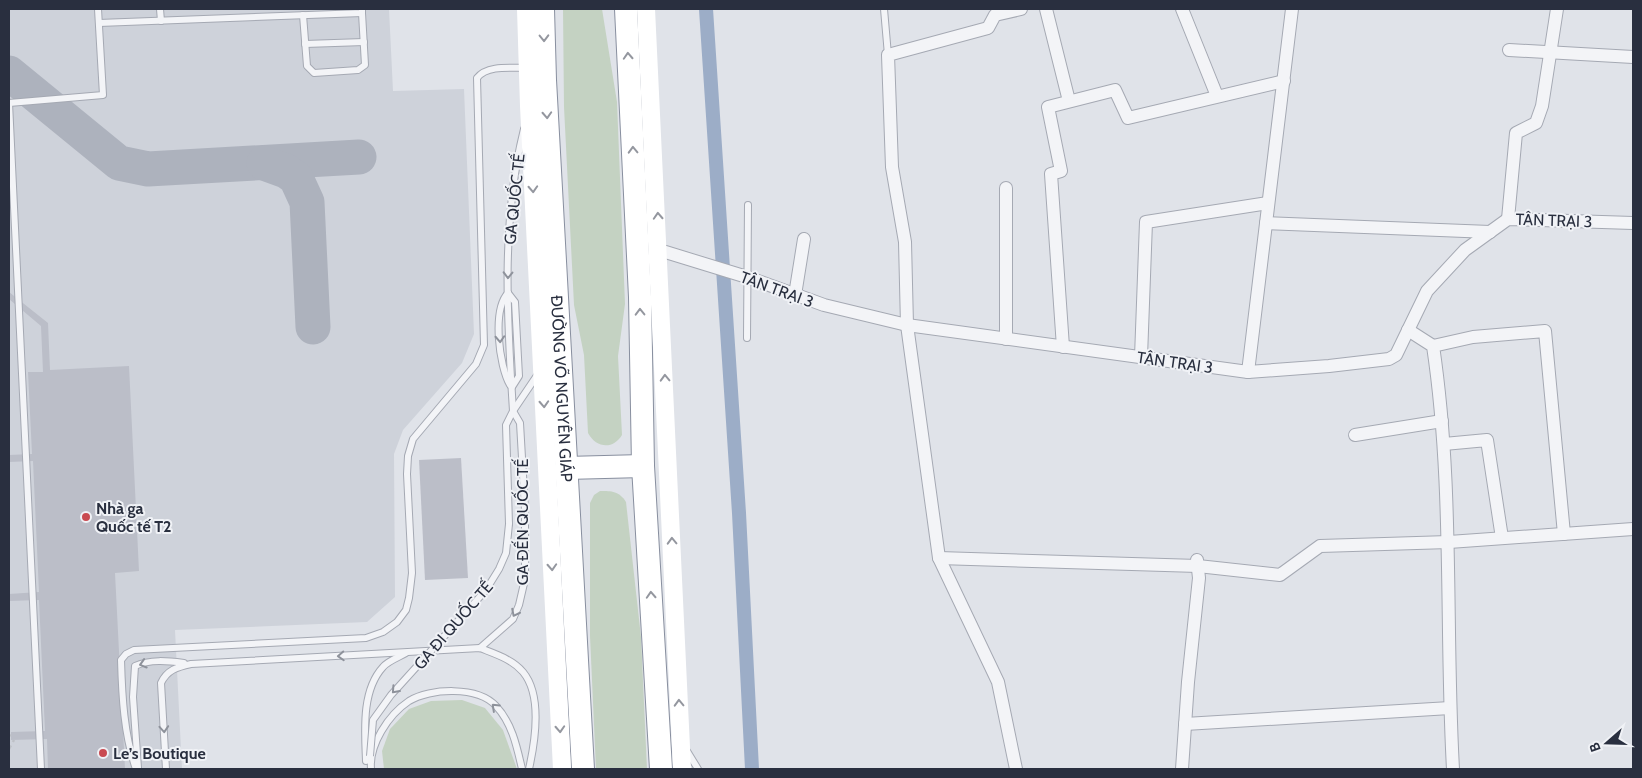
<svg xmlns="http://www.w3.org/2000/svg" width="1642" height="778" viewBox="0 0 1642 778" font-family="Cabin,sans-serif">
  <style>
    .built { fill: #ced2da }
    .green { fill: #c4d2c2 }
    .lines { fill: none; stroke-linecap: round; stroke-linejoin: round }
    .canal { stroke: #9cadc7; stroke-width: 14 }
    .taxiway { stroke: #adb2bd; stroke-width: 35 }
    .building { fill: #bbbec8 }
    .lane-casing { stroke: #a5a9b3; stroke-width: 8 }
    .street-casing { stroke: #a5a9b3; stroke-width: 14 }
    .highway-casing { stroke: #888f9f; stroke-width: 24 }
    .path { stroke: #bec1c7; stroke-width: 2.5; stroke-dasharray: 4 4; stroke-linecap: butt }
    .lane { stroke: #f3f4f7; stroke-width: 6 }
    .street { stroke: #f3f4f7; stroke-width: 12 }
    .secondary { stroke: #fff; stroke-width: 18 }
    .highway { stroke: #fff; stroke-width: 22 }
    .lane-bridge-casing { stroke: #a5a9b3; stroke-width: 8; stroke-linecap: butt }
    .lane-bridge { stroke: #f3f4f7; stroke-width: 6 }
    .oneway { stroke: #94979f }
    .oneway2 { stroke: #8e929b }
    .poi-dot { fill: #c94a51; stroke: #f0f2f6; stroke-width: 2 }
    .labels { text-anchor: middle; stroke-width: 4; stroke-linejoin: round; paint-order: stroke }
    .street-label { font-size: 16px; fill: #292f3f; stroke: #f0f2f6 }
    .poi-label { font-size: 16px; font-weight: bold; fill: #292f3f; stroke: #f0f2f6; text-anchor: start }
  </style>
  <rect width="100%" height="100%" fill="#e0e3e9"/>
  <polygon class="built" points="9,9 389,9 393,91 464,89 474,334 462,363 403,430 394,454 395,597 367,622 175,630 182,769 9,769"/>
  <g class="green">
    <path d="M563,9H602L617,102L625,304L618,356L622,435C613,450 596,448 588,433L584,355L574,305L564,107Z"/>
    <path d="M600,491C612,491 619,491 626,502L641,637L647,769H596L590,636V503L594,495Z"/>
    <polygon points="462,700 485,708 503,730 517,769 384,769 382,751 390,729 409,709 431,701"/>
  </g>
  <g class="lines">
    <polyline class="canal" points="706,9 739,513 752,769"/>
    <g class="taxiway">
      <polyline points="9,73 119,163 148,169 359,157"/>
      <polyline points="264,163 286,171 296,178 307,202 313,327"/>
    </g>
  </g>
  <g class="building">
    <polygon points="9,292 48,323 50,370 129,366 139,571 115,573 125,769 48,769 47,739 11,740 11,732 45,731 39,600 9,601 9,594 39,592 33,461 9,462 9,455 32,454 28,372 43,372 41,326 9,299"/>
    <polygon points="461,458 468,578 425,580 419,460"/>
  </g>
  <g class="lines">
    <g class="lane-casing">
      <g id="lane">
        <polyline points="160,9 161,21"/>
        <polyline points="884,9 888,55"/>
        <polyline points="303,15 307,66 314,73 358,70 365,65 362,13"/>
        <polyline points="99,23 362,13 362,9"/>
        <polyline points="305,44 364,42"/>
        <polyline points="9,103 41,769"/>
        <polyline points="9,103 103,95 98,9"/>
        <path d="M508,293C492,310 499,366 510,385"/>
        <polyline points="508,293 515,302 519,376 512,387"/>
        <polyline points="747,338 748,205"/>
        <polyline points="509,524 506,425 513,411 538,374"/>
        <path d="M480,648L513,619L519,605L525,579V510L520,423L513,411C507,317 501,221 524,129"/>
        <polyline points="687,751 698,769"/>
        <path d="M366,761C365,732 361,691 383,667C388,661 399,657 406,653"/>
        <path d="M138,768L133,697L135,666C150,659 168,661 184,663"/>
        <path d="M136,769C124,735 122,696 121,660L126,654L134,650L366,638L383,632L397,622L406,610L409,598L412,573L407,474L408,456L413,439L476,364L484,345L477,78C487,65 510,68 525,68"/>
        <path d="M166,769L161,683C167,670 177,667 191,664L480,648C495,654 512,659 523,672C543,696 535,742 529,769"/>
        <path d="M371,769C369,745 388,715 409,701C430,688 478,686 496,706C512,723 517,747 522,769"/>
      </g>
    </g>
    <g class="street-casing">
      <g id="street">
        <polyline points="1046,9 1069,101"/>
        <polyline points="1182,9 1217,96"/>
        <polyline points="1509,50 1633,57"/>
        <polyline points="1006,188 1006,339"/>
        <polyline points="1508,219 1516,133 1536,123 1542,106 1557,9"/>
        <polyline points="1266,223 1490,232"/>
        <polyline points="659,250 747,277 824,305 907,325 1248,372 1329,366 1389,359 1396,355 1427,291 1465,250 1508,219 1633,223"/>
        <polyline points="795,295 804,239"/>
        <path d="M1408,330L1433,346C1454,486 1445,628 1453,769"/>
        <polyline points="1433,346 1473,337 1545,331 1564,534"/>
        <polyline points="1063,347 1051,174 1061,171 1048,107 1115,90 1128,118 1284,81"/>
        <polyline points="1141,357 1146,222 1268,203"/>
        <polyline points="1248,372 1292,9"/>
        <polyline points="1355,435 1442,421"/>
        <polyline points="1444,444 1487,440 1502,538"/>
        <polyline points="939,558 1198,566 1280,575 1320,546 1449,542 1633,529"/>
        <polyline points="1185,724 1450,708"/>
        <polyline points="1016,769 998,682 939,558 907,325 905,242 892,167 888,55 988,28 995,15 1021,9"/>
        <polyline points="1182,769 1188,682 1199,578 1197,560"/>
      </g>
    </g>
    <g class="highway-casing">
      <g id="highway">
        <path id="s1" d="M543,9L545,80L583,769"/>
        <polyline points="626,9 640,297 643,466 661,769"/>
        <polyline points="566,468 643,466"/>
      </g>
    </g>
    <g class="path">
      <polyline points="9,736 11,735"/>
      <polyline points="9,749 14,740"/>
    </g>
    <use href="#lane" class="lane"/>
    <use href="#street" class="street"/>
    <g class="secondary">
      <polyline points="526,9 529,106 562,769"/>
      <polyline points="646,9 682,769"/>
    </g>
    <use href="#highway" class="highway"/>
    <g class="lane-bridge-casing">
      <polyline id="lane-bridge" points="370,756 373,720 391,695 486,590 499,569 506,553 509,524"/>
    </g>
    <use href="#lane-bridge" class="lane-bridge"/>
  </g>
  <defs><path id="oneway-chevron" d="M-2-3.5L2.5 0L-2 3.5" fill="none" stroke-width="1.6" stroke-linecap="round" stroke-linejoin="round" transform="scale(1.25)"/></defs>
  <g class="oneway">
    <use href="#oneway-chevron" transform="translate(544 38) rotate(89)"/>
    <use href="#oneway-chevron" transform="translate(628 56) rotate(-93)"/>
    <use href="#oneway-chevron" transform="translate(547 115) rotate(87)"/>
    <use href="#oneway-chevron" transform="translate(633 150) rotate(-92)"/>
    <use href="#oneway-chevron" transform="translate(533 189) rotate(87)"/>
    <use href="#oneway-chevron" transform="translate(658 216) rotate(-93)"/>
    <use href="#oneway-chevron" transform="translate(640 312) rotate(-91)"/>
    <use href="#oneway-chevron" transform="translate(665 378) rotate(-92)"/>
    <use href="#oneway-chevron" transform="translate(544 404) rotate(87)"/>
    <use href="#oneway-chevron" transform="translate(672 541) rotate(-92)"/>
    <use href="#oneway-chevron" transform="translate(552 567) rotate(87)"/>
    <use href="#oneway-chevron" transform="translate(651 595) rotate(-93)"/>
    <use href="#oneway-chevron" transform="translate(679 703) rotate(-92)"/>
    <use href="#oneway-chevron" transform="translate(560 729) rotate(87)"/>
  </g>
  <g class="oneway2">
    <use href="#oneway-chevron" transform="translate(508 275) rotate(91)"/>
    <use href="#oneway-chevron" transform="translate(500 339) rotate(87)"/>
    <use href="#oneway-chevron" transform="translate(515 613) rotate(117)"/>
    <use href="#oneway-chevron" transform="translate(341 656) rotate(177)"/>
    <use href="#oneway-chevron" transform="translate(143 664) rotate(163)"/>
    <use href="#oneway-chevron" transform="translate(395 690) rotate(132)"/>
    <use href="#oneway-chevron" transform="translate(495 707) rotate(-137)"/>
    <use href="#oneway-chevron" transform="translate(164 729) rotate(86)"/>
  </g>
  <g class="poi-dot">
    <circle cx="86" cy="517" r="5"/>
    <circle cx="103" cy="753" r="5"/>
  </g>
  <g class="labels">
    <g class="street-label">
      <text transform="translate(514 199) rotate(-84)" y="6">GA QUỐC TẾ</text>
      <text transform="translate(1554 220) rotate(2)" y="6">TÂN TRẠI 3</text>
      <text transform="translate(777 289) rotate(20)" y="6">TÂN TRẠI 3</text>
      <text transform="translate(1175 362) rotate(8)" y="6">TÂN TRẠI 3</text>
      <text dy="6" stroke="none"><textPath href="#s1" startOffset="380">ĐƯỜNG VÕ NGUYÊN GIÁP</textPath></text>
      <text transform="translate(522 522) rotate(-90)" y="6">GA ĐẾN QUỐC TẾ</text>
      <text transform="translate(453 625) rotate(-49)" y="6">GA ĐI QUỐC TẾ</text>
    </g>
    <g class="poi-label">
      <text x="96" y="514">Nhà ga<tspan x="96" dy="18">Quốc tế T2</tspan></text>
      <text x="113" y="759">Le’s Boutique</text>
    </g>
  </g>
  <rect width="1642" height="778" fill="none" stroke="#292f3f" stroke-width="20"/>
  <g transform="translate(1607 743) rotate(250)" stroke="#f0f2f6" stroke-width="4" paint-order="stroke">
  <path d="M0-4L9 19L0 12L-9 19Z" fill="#292f3f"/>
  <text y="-8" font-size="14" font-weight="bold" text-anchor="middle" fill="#292f3f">B</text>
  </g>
</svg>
